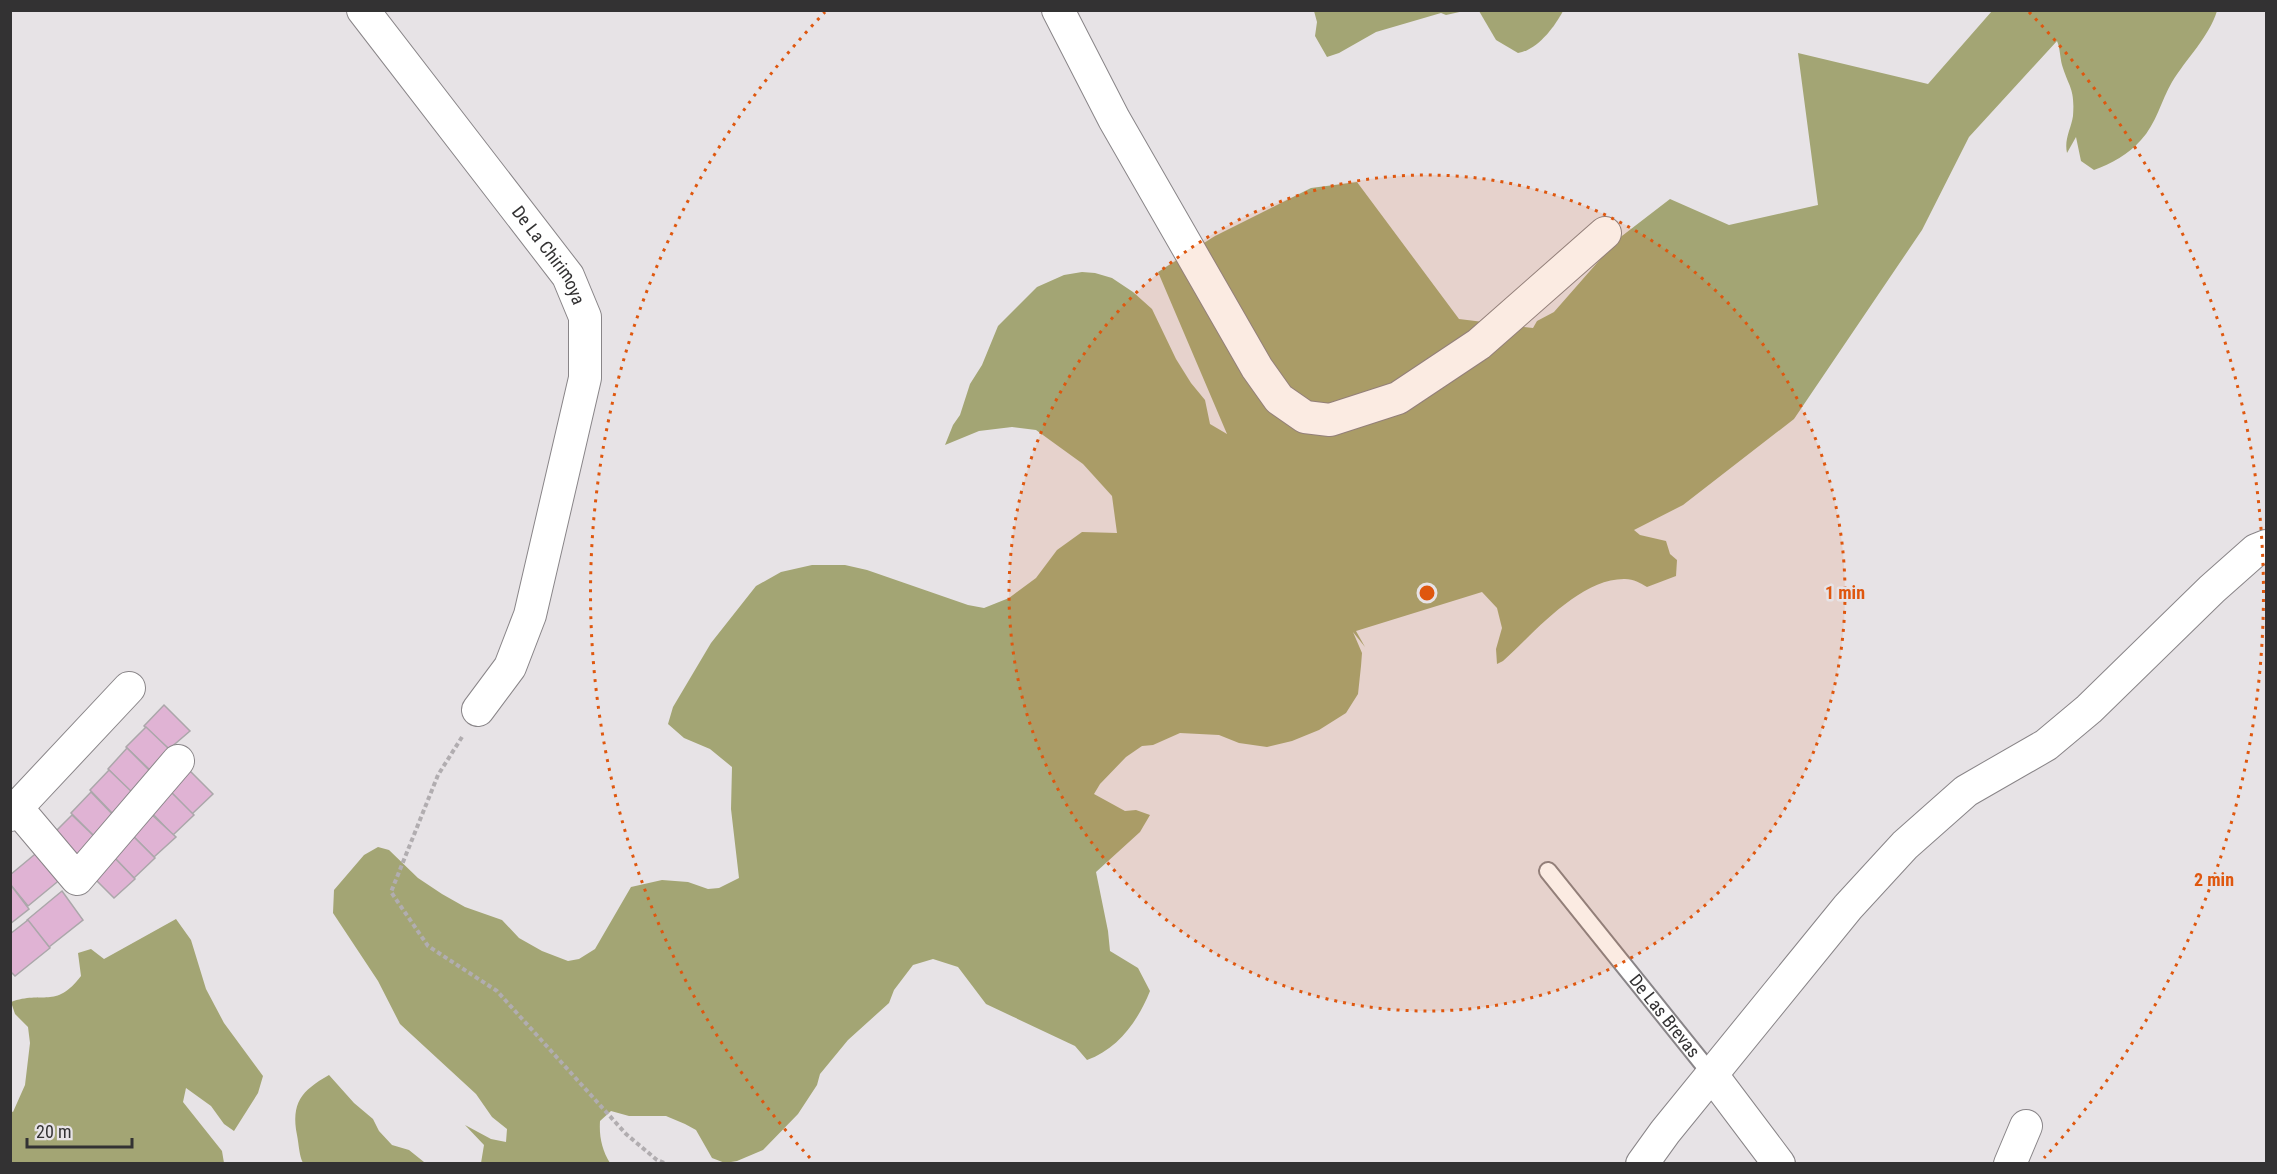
<svg xmlns="http://www.w3.org/2000/svg" width="2277" height="1174" viewBox="0 0 2277 1174" font-family="'Roboto Condensed',sans-serif">
  <style>
    .forest { fill: #a3a574 }
    .building { fill: #e0b3d4; stroke: #aba7aa; stroke-width: 1.5 }
    .lines { fill: none; stroke-linecap: round; stroke-linejoin: round }
    .lane-casing { stroke: #898588; stroke-width: 20 }
    .street-casing { stroke: #898588; stroke-width: 34 }
    .path { stroke: #b1adb0; stroke-width: 4; stroke-dasharray: 4.5 3; stroke-linecap: butt }
    .lane { stroke: #fff; stroke-width: 16 }
    .street { stroke: #fff; stroke-width: 32 }
    .ring { fill: none; stroke: #df570e; stroke-width: 3; stroke-dasharray: 3 6 }
    .labels { text-anchor: middle; stroke-width: 5; stroke-linejoin: round; paint-order: stroke }
    .street-label { font-size: 18px; fill: #333233; stroke: #e7e3e6 }
    .centre { fill: #df570e; stroke: #e7e3e6; stroke-width: 3 }
    .ring-label { font-size: 18px; text-anchor: middle; font-weight: bold; fill: #df570e; stroke: #e7e3e6; stroke-width: 5; stroke-linejoin: round; paint-order: stroke }
  </style>
  <rect width="100%" height="100%" fill="#e7e3e6"/>
  <g class="forest">
    <polygon points="1314,11 1464,11 1446,15 1441,13 1376,32 1339,53 1327,57 1315,36 1317,22"/>
    <path d="M1479,11H1563C1554,28 1537,50 1518,53L1496,40Z"/>
    <path d="M1992,11H2217C2209,37 2186,59 2172,82C2161,101 2156,124 2141,140C2129,154 2111,164 2094,170L2081,161L2076,137L2067,153C2064,139 2071,129 2073,116C2075,88 2069,88 2062,65C2060,57 2060,48 2057,41L1969,137L1922,230L1794,419L1683,505L1634,530L1640,535L1666,541L1670,554L1677,560L1676,576L1647,587C1640,583 1634,579 1625,579C1580,578 1534,633 1503,661L1497,664L1496,649L1502,628L1497,608L1482,592L1356,631L1365,647L1353,632L1362,653L1361,666L1358,694L1346,713L1319,730L1292,741L1267,747L1239,743L1219,735L1180,733L1153,745L1142,746L1126,757L1100,784L1094,794L1125,811L1136,810L1150,815L1140,832L1096,872L1108,931L1110,951L1138,968L1150,991C1138,1021 1118,1049 1087,1060L1075,1046L986,1004L958,967L933,959L913,965L894,990L889,1003L848,1040L820,1074L817,1085L798,1114L763,1150L737,1161L725,1163L712,1158L696,1130L685,1124L666,1116H629L611,1111L600,1121C599,1137 602,1150 610,1163H481L484,1145L465,1125L491,1139L506,1142L507,1129L492,1117L476,1094L400,1024L378,981L333,913L334,890L364,855L378,847L389,850L418,878L442,894L465,907L502,920L519,938L542,951L568,961L579,959L595,949L631,887L662,880L688,882L708,889L719,888L739,878L731,809L732,767L710,749L684,738L668,724L673,707L711,643L756,586L781,572L812,565H845L867,570L968,605L984,608L1009,598L1036,578L1057,550L1082,532L1117,533L1112,496L1083,464L1036,430L1012,427L979,431L945,445L953,425L960,415L970,384L982,365L998,326L1037,287L1064,275L1082,272L1095,273L1112,278L1133,292L1152,309L1176,359L1191,383L1205,400L1210,424L1227,434L1158,272L1215,236L1311,188L1357,182L1459,319L1533,328L1537,321L1554,312L1618,239L1670,199L1729,225L1818,205L1798,53L1928,84Z"/>
    <path d="M176,919L191,940L206,989L224,1023L263,1076L258,1093L234,1131L224,1124L211,1106L186,1088L183,1102L222,1151L224,1163H11V1111L13,1112L25,1085L30,1043L28,1027L15,1014L11,1002C43,990 55,1010 81,976L78,953L91,949L104,959Z"/>
    <path d="M329,1075L354,1103L373,1119L379,1131L392,1145L409,1150L424,1162L436,1163H303C299,1155 299,1145 297,1135C291,1103 301,1091 329,1075Z"/>
  </g>
  <g class="building">
    <polygon points="164,705 190,731 169,749 144,726"/>
    <polygon points="146,727 169,749 151,771 126,747"/>
    <polygon points="127,748 153,774 132,793 108,769"/>
    <polygon points="188,769 213,794 192,814 168,789"/>
    <polygon points="109,770 135,795 114,815 90,790"/>
    <polygon points="169,790 194,815 173,835 149,810"/>
    <polygon points="91,792 116,818 95,837 71,813"/>
    <polygon points="150,813 176,837 154,857 130,833"/>
    <polygon points="72,815 98,840 76,859 52,835"/>
    <polygon points="130,833 155,858 134,878 110,853"/>
    <polygon points="40,850 62,878 28,906 10,884 10,875"/>
    <polygon points="110,853 135,879 114,898 90,874"/>
    <polygon points="10,884 29,909 10,924"/>
    <polygon points="62,891 83,920 49,947 27,920"/>
    <polygon points="28,920 50,948 15,976 10,971 10,934"/>
  </g>
  <g class="lines">
    <g class="lane-casing">
      <g id="lane">
        <path id="s1" d="M1548,871L1712,1075"/>
      </g>
    </g>
    <g class="street-casing">
      <g id="street">
        <path id="s2" d="M363,10L568,276L585,317V378L530,615L510,667L478,710"/>
        <polyline points="1058,10 1114,119 1257,368 1279,399 1305,417 1330,420 1398,398 1479,344 1605,233"/>
        <polyline points="17,808 77,879 178,761"/>
        <polyline points="10,815 129,688"/>
        <polyline points="1712,1075 1779,1164"/>
        <polyline points="1642,1164 1665,1132 1848,907 1905,845 1966,791 2046,745 2089,709 2212,589 2256,550 2266,546"/>
        <polyline points="2010,1164 2026,1126"/>
      </g>
    </g>
    <polyline class="path" points="462,737 438,775 391,892 428,946 497,991 626,1134 657,1160 667,1164"/>
    <use href="#lane" class="lane"/>
    <use href="#street" class="street"/>
  </g>
  <circle cx="1427" cy="593" r="418" fill="#df570e" fill-opacity=".12"/>
  <g class="ring">
    <circle cx="1427" cy="593" r="418"/>
    <path d="M810 1158A837 837 0 0 1 825 12M2029 12A837 837 0 0 1 2044 1158"/>
  </g>
  <g class="labels">
    <g class="street-label">
      <text dy="6" stroke="none"><textPath href="#s2" startOffset="308">De La Chirimoya</textPath></text>
      <text dy="6" stroke="none"><textPath href="#s1" startOffset="186">De Las Brevas</textPath></text>
    </g>
  </g>
  <circle cx="1427" cy="593" r="9" class="centre"/>
  <g class="ring-label">
    <text x="1845" y="599">1 min</text>
    <text x="2214" y="886">2 min</text>
  </g>
  <rect width="2277" height="1174" fill="none" stroke="#333233" stroke-width="24"/>
  <path d="M27 1138v9h105v-9" fill="none" stroke="#333233" stroke-width="3"/>
  <text x="36" y="1138" font-size="18" fill="#333233" stroke="#e7e3e6" stroke-width="4.5" paint-order="stroke">20 m</text>
</svg>
